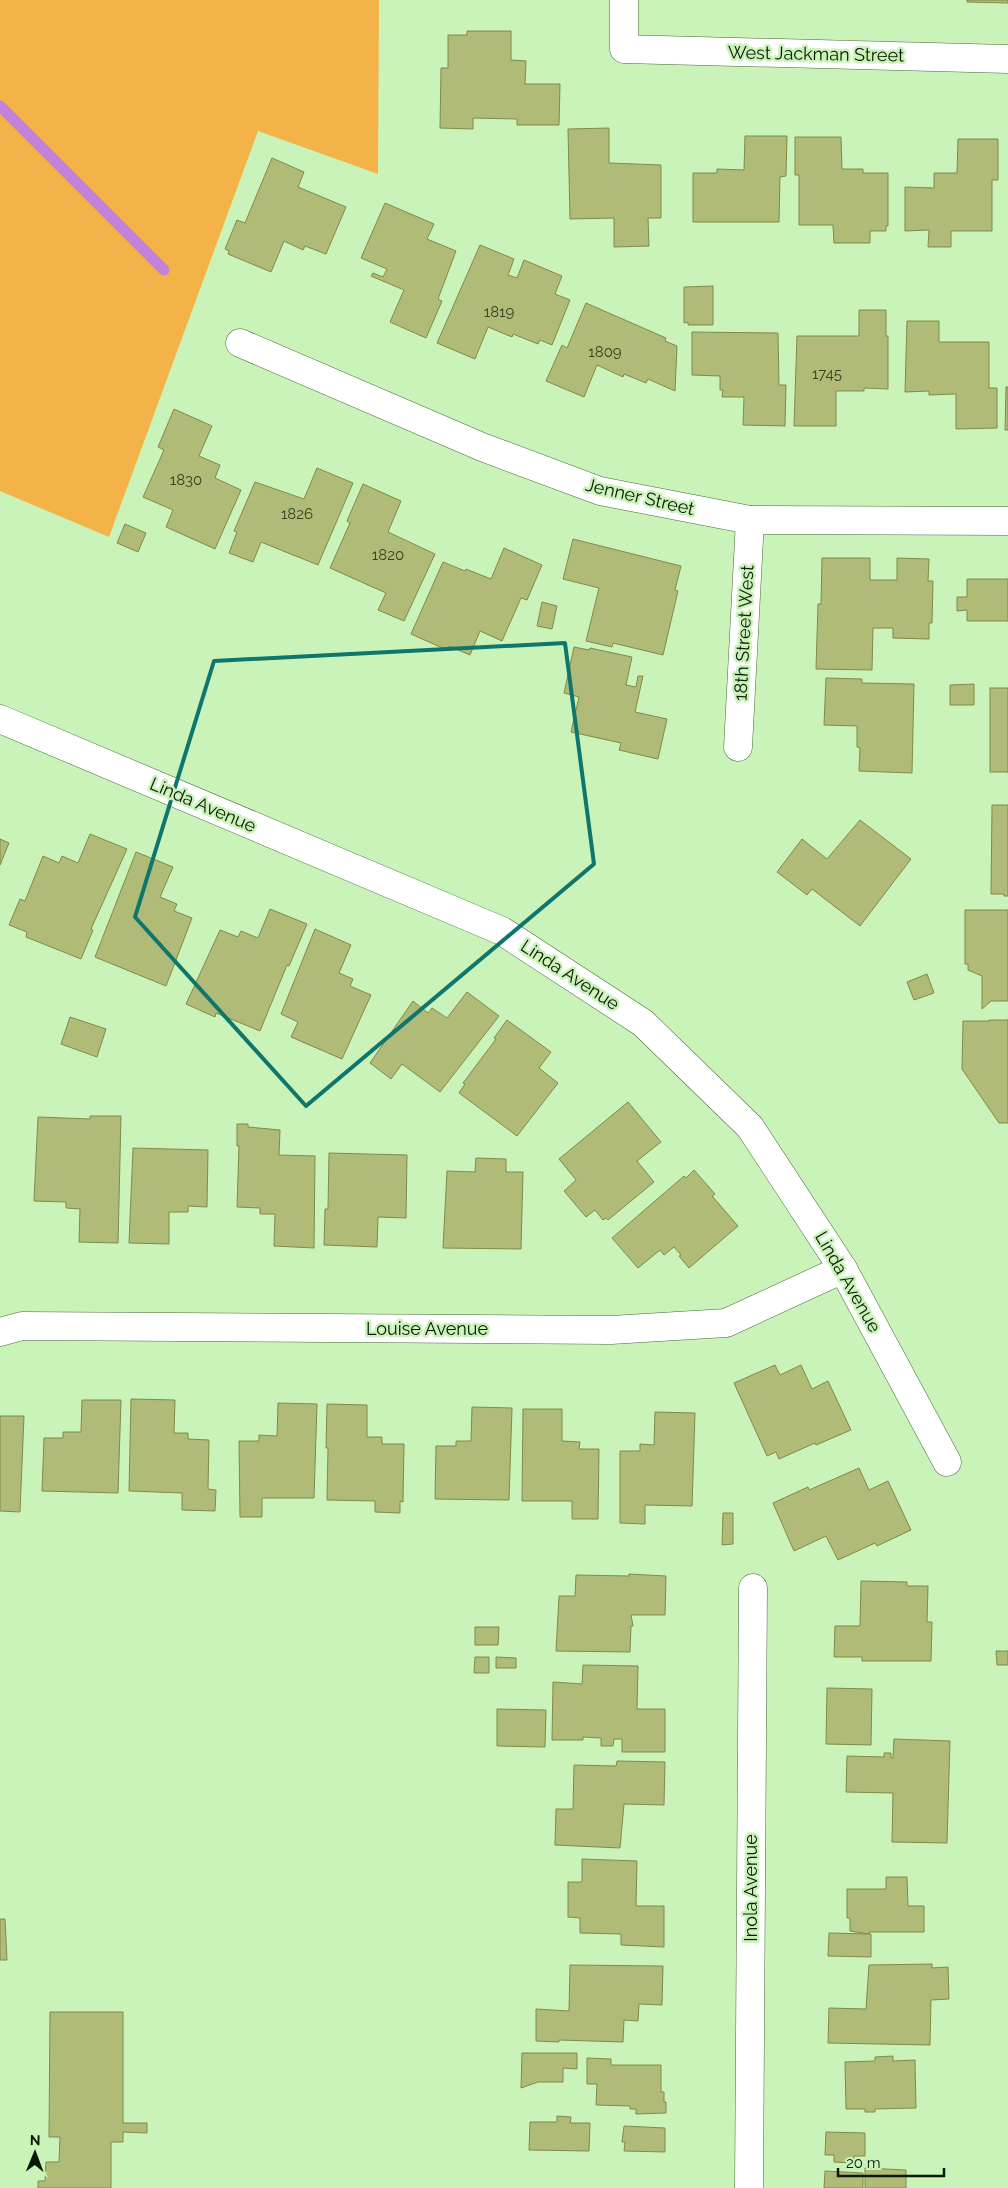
<svg xmlns="http://www.w3.org/2000/svg" width="1008" height="2188" viewBox="0 0 1008 2188" font-family="Raleway,sans-serif">
  <style>
    .green { fill: #f4b348 }
    .lines { fill: none; stroke-linecap: round; stroke-linejoin: round }
    .stream { stroke: #c382db; stroke-width: 11 }
    .building { fill: #b0bb78; stroke: #808a49 }
    .street-casing { stroke: #476a36; stroke-width: 29 }
    .street { stroke: #fff; stroke-width: 28 }
    .marked { fill: none; stroke: #0f766e; stroke-width: 4; stroke-linejoin: round }
    .labels { text-anchor: middle; stroke-width: 5; stroke-linejoin: round; paint-order: stroke }
    .number-label { font-size: 15px; fill: #344221 }
    .street-label { font-size: 18px; fill: #0a1904; stroke: #caf3b9 }
  </style>
  <rect width="100%" height="100%" fill="#caf3b9"/>
  <polygon class="green" points="0,0 379,0 378,174 258,131 109,537 0,491"/>
  <g class="lines">
    <polyline class="stream" points="0,106 164,270"/>
  </g>
  <g class="building">
    <polygon points="967,0 1008,0 1008,3 967,2"/>
    <polygon points="467,31 511,31 511,60 526,61 525,84 560,84 559,125 517,125 517,119 473,118 473,129 440,128 441,68 448,68 448,35 467,35"/>
    <polygon points="609,128 609,163 661,165 661,218 648,218 649,246 614,247 614,218 570,219 568,129"/>
    <polygon points="745,136 787,136 786,176 780,177 779,222 693,222 693,173 717,173 717,169 744,170"/>
    <polygon points="795,137 841,137 842,169 863,169 863,173 888,173 888,226 886,226 886,231 870,231 870,243 834,243 833,225 799,225 799,175 795,175"/>
    <polygon points="958,139 998,139 998,180 992,180 992,231 951,231 951,247 928,247 929,230 905,231 905,187 934,188 934,173 957,173"/>
    <polygon points="272,158 304,172 298,187 346,207 326,254 305,246 303,250 284,241 271,272 228,254 229,251 225,249 237,220 245,223"/>
    <polygon points="385,203 434,224 427,239 456,251 438,299 442,301 426,338 390,322 404,290 371,276 373,273 383,277 387,269 361,258"/>
    <polygon points="480,245 514,259 508,275 517,278 524,260 562,276 555,294 570,300 552,345 540,340 538,344 513,334 512,337 488,327 475,359 437,343"/>
    <polygon points="713,286 713,325 688,325 688,322 684,323 684,287"/>
    <polygon points="586,303 666,338 665,341 677,346 675,391 648,379 646,383 624,374 623,377 597,365 584,397 546,381 562,345 567,348"/>
    <polygon points="859,310 886,310 886,336 888,336 888,389 864,388 864,391 836,391 836,426 794,426 797,336 859,336"/>
    <polygon points="907,321 939,321 939,342 989,342 989,388 997,388 997,428 956,429 956,394 929,395 929,391 905,392"/>
    <polygon points="692,332 778,333 779,385 786,385 785,426 743,425 744,397 722,397 723,390 720,390 720,376 692,375"/>
    <polygon points="1006,387 1008,387 1008,430 1005,430"/>
    <polygon points="174,409 212,426 199,456 220,465 215,478 241,490 215,549 166,527 173,510 143,497 164,450 158,447"/>
    <polygon points="317,468 353,483 318,565 261,542 253,562 229,553 237,532 234,531 255,482 304,499"/>
    <polygon points="363,484 401,501 388,532 435,554 404,621 378,610 386,593 330,568 350,523 347,521"/>
    <polygon points="125,524 146,533 138,552 117,543"/>
    <polygon points="573,539 681,566 675,590 678,591 663,655 613,643 612,647 586,641 599,588 563,579"/>
    <polygon points="504,548 542,565 527,600 521,598 502,641 480,631 470,655 449,646 447,650 411,634 443,562 465,571 466,569 491,579"/>
    <polygon points="822,558 870,558 870,580 897,580 897,558 929,559 928,581 933,581 932,623 929,623 929,639 893,638 893,628 873,628 872,670 816,669 818,604 821,604"/>
    <polygon points="967,579 1008,579 1008,621 967,621 967,610 957,611 957,597 967,597"/>
    <polygon points="542,602 557,606 552,629 537,626"/>
    <polygon points="574,647 589,650 590,648 632,657 626,685 636,687 638,676 643,676 635,712 667,719 658,759 619,750 621,743 571,732 579,697 564,693"/>
    <polygon points="826,678 862,679 862,683 914,684 912,773 859,771 860,748 857,747 857,726 824,725"/>
    <polygon points="974,684 974,705 950,705 950,685"/>
    <rect x="990" y="688" width="18" height="84"/>
    <polygon points="992,805 1008,805 1008,896 1004,896 1004,894 991,894"/>
    <polygon points="860,820 911,859 860,926 812,889 807,895 777,872 802,839 827,859"/>
    <polygon points="90,834 127,849 91,929 93,930 81,959 26,937 27,932 9,925 20,899 25,901 43,856 59,863 62,856 78,863"/>
    <polygon points="0,839 9,843 0,865"/>
    <polygon points="136,852 173,867 160,897 177,904 174,911 192,918 166,986 95,957"/>
    <polygon points="270,909 307,924 289,966 287,965 260,1031 216,1013 215,1017 186,1004 220,930 238,937 241,931 258,938"/>
    <polygon points="965,910 1008,910 1008,1001 991,1001 982,1009 982,976 968,970 968,964 965,964"/>
    <polygon points="315,929 351,945 339,973 353,979 350,986 371,995 342,1059 291,1037 298,1022 281,1014"/>
    <polygon points="927,974 934,993 914,1000 907,982"/>
    <polygon points="467,992 499,1016 440,1092 402,1064 391,1079 370,1063 413,1001 428,1013 432,1008 447,1018"/>
    <polygon points="70,1017 106,1029 97,1057 61,1044"/>
    <polygon points="507,1020 551,1052 539,1068 558,1083 517,1136 459,1093 465,1084 463,1083 496,1039 494,1038"/>
    <polygon points="989,1020 1008,1020 1008,1123 999,1123 962,1069 963,1021 989,1021"/>
    <polygon points="628,1102 661,1142 637,1161 654,1182 608,1220 606,1218 603,1220 595,1210 586,1217 564,1191 576,1180 559,1159"/>
    <polygon points="90,1116 121,1116 118,1243 79,1242 80,1209 66,1208 66,1202 34,1201 38,1117 90,1119"/>
    <polygon points="237,1124 248,1124 248,1127 280,1130 279,1155 315,1156 314,1248 274,1246 275,1214 260,1214 260,1208 237,1207 239,1146 237,1146"/>
    <polygon points="133,1148 208,1150 207,1207 188,1206 188,1212 169,1212 169,1244 129,1243"/>
    <polygon points="329,1153 407,1155 406,1218 378,1217 377,1247 324,1245 325,1209 328,1209"/>
    <polygon points="476,1158 506,1159 506,1172 523,1172 521,1249 443,1248 447,1171 475,1172"/>
    <polygon points="694,1170 715,1194 712,1196 738,1226 689,1268 679,1256 681,1255 674,1247 664,1255 660,1250 638,1268 612,1238 684,1176 686,1178"/>
    <polygon points="775,1365 780,1375 801,1365 812,1389 828,1381 851,1430 816,1445 815,1443 779,1459 776,1452 767,1456 734,1383"/>
    <polygon points="131,1399 175,1400 174,1433 188,1433 188,1439 209,1440 208,1489 216,1490 215,1511 182,1510 182,1493 129,1491"/>
    <polygon points="82,1400 121,1400 118,1493 42,1491 44,1438 63,1438 63,1432 81,1432"/>
    <polygon points="278,1403 317,1404 314,1498 262,1498 262,1517 240,1517 239,1441 259,1441 259,1435 277,1436"/>
    <polygon points="327,1404 367,1405 367,1437 382,1437 382,1444 404,1444 403,1502 400,1501 400,1513 375,1512 375,1501 327,1500 328,1448 326,1448"/>
    <polygon points="472,1407 512,1408 509,1500 435,1499 436,1446 456,1446 456,1441 471,1441"/>
    <polygon points="523,1409 562,1409 562,1441 580,1442 579,1449 599,1449 598,1519 572,1519 572,1501 522,1501"/>
    <polygon points="655,1412 695,1413 692,1506 645,1505 645,1524 620,1523 620,1451 640,1451 640,1444 654,1445"/>
    <polygon points="0,1416 24,1416 20,1512 0,1511"/>
    <polygon points="859,1468 869,1490 888,1481 911,1530 877,1546 875,1543 838,1560 826,1536 794,1551 773,1503 808,1487 809,1490"/>
    <polygon points="723,1513 733,1513 733,1544 722,1545"/>
    <polygon points="629,1574 666,1576 665,1615 631,1615 633,1626 631,1626 630,1652 556,1651 559,1596 575,1596 576,1575 629,1576"/>
    <polygon points="861,1581 907,1582 907,1586 928,1586 927,1622 932,1622 931,1661 862,1661 862,1657 834,1657 835,1626 860,1626"/>
    <polygon points="475,1627 499,1627 498,1645 475,1645"/>
    <polygon points="996,1651 1008,1651 1008,1665 997,1665"/>
    <polygon points="475,1657 489,1657 489,1673 474,1673"/>
    <polygon points="496,1657 516,1658 516,1668 496,1668"/>
    <polygon points="583,1665 638,1666 637,1709 665,1709 665,1752 622,1752 622,1739 614,1739 613,1746 601,1746 601,1738 583,1737 583,1740 552,1740 553,1682 582,1684"/>
    <polygon points="827,1688 872,1689 871,1745 826,1744"/>
    <polygon points="497,1709 546,1710 545,1747 497,1746"/>
    <polygon points="894,1739 950,1741 947,1843 892,1842 893,1793 846,1792 847,1756 884,1757 884,1753 891,1753 891,1758 893,1758"/>
    <polygon points="617,1761 665,1762 664,1805 624,1804 620,1848 555,1845 556,1809 573,1809 574,1765 616,1766"/>
    <polygon points="582,1859 637,1861 636,1906 664,1906 664,1947 621,1945 621,1934 580,1933 580,1918 568,1917 568,1882 582,1882"/>
    <polygon points="886,1877 907,1877 908,1906 924,1906 924,1932 869,1932 869,1934 850,1931 850,1918 847,1918 847,1889 886,1889"/>
    <polygon points="0,1919 5,1919 7,1960 0,1960"/>
    <polygon points="829,1933 871,1934 871,1957 828,1956"/>
    <polygon points="932,1964 932,1968 948,1967 949,1999 931,2000 930,2045 828,2043 829,2008 866,2009 869,1965"/>
    <polygon points="570,1965 663,1966 662,2005 639,2004 638,2021 624,2020 623,2042 559,2040 559,2042 536,2041 536,2009 569,2011"/>
    <polygon points="50,2012 123,2012 123,2123 147,2123 147,2133 123,2132 123,2142 111,2142 111,2188 38,2188 38,2181 45,2181 46,2162 59,2162 60,2137 49,2137"/>
    <polygon points="522,2053 577,2053 577,2069 563,2068 563,2082 538,2082 521,2088"/>
    <polygon points="893,2056 893,2061 915,2060 916,2108 875,2109 875,2112 865,2112 865,2109 846,2109 845,2062 875,2061 875,2057"/>
    <polygon points="587,2058 611,2059 611,2065 661,2065 661,2092 664,2092 664,2102 666,2102 666,2113 636,2114 636,2109 630,2109 630,2106 596,2105 597,2084 587,2084"/>
    <polygon points="557,2116 571,2117 570,2123 590,2123 589,2151 529,2150 530,2122 557,2122"/>
    <polygon points="624,2126 665,2128 665,2152 624,2151 625,2142 622,2142"/>
    <polygon points="826,2132 865,2133 865,2156 854,2156 854,2163 834,2162 834,2155 825,2155"/>
    <polygon points="865,2168 906,2170 906,2188 865,2188"/>
    <polygon points="825,2171 863,2173 863,2188 824,2188"/>
  </g>
  <g class="lines">
    <g class="street-casing">
      <g id="street">
        <polyline points="624,0 624,49 1008,59"/>
        <polyline points="240,343 482,447 600,491 750,520 1008,521"/>
        <polyline points="0,719 502,931 643,1023 750,1127 843,1269 947,1462"/>
        <polyline points="738,747 750,520"/>
        <polyline points="0,1332 22,1326 611,1330 726,1323 843,1269"/>
        <polyline points="749,2188 753,1588"/>
      </g>
    </g>
    <use href="#street" class="street"/>
  </g>
  <path class="marked" d="M565,643L594,864L306,1106L135,917L214,661Z"/>
  <g class="labels">
    <g class="number-label">
      <text x="499" y="317">1819</text>
      <text x="605" y="357">1809</text>
      <text x="827" y="379">1745</text>
      <text x="186" y="485">1830</text>
      <text x="297" y="519">1826</text>
      <text x="388" y="560">1820</text>
    </g>
    <g class="street-label">
      <text transform="translate(816 54) rotate(1)" y="6">West Jackman Street</text>
      <text transform="translate(640 497) rotate(13)" y="6">Jenner Street</text>
      <text transform="translate(744 633) rotate(-87)" y="6">18th Street West</text>
      <text transform="translate(203 805) rotate(23)" y="6">Linda Avenue</text>
      <text transform="translate(570 975) rotate(33)" y="6">Linda Avenue</text>
      <text transform="translate(848 1282) rotate(60)" y="6">Linda Avenue</text>
      <text x="427" y="1335">Louise Avenue</text>
      <text transform="translate(751 1888) rotate(-90)" y="6">Inola Avenue</text>
    </g>
  </g>
  <g transform="translate(35 2153) rotate(1)" stroke="#caf3b9" stroke-width="4" paint-order="stroke">
  <path d="M0-4L9 19L0 12L-9 19Z" fill="#0a1904"/>
  <text y="-8" font-size="14" font-weight="bold" text-anchor="middle" fill="#0a1904">N</text>
  </g>
  <path d="M838 2168v8h106v-8" fill="none" stroke="#0a1904" stroke-width="2.5"/>
  <text x="846" y="2168" font-size="15" fill="#0a1904" stroke="#caf3b9" stroke-width="4" paint-order="stroke">20 m</text>
</svg>
